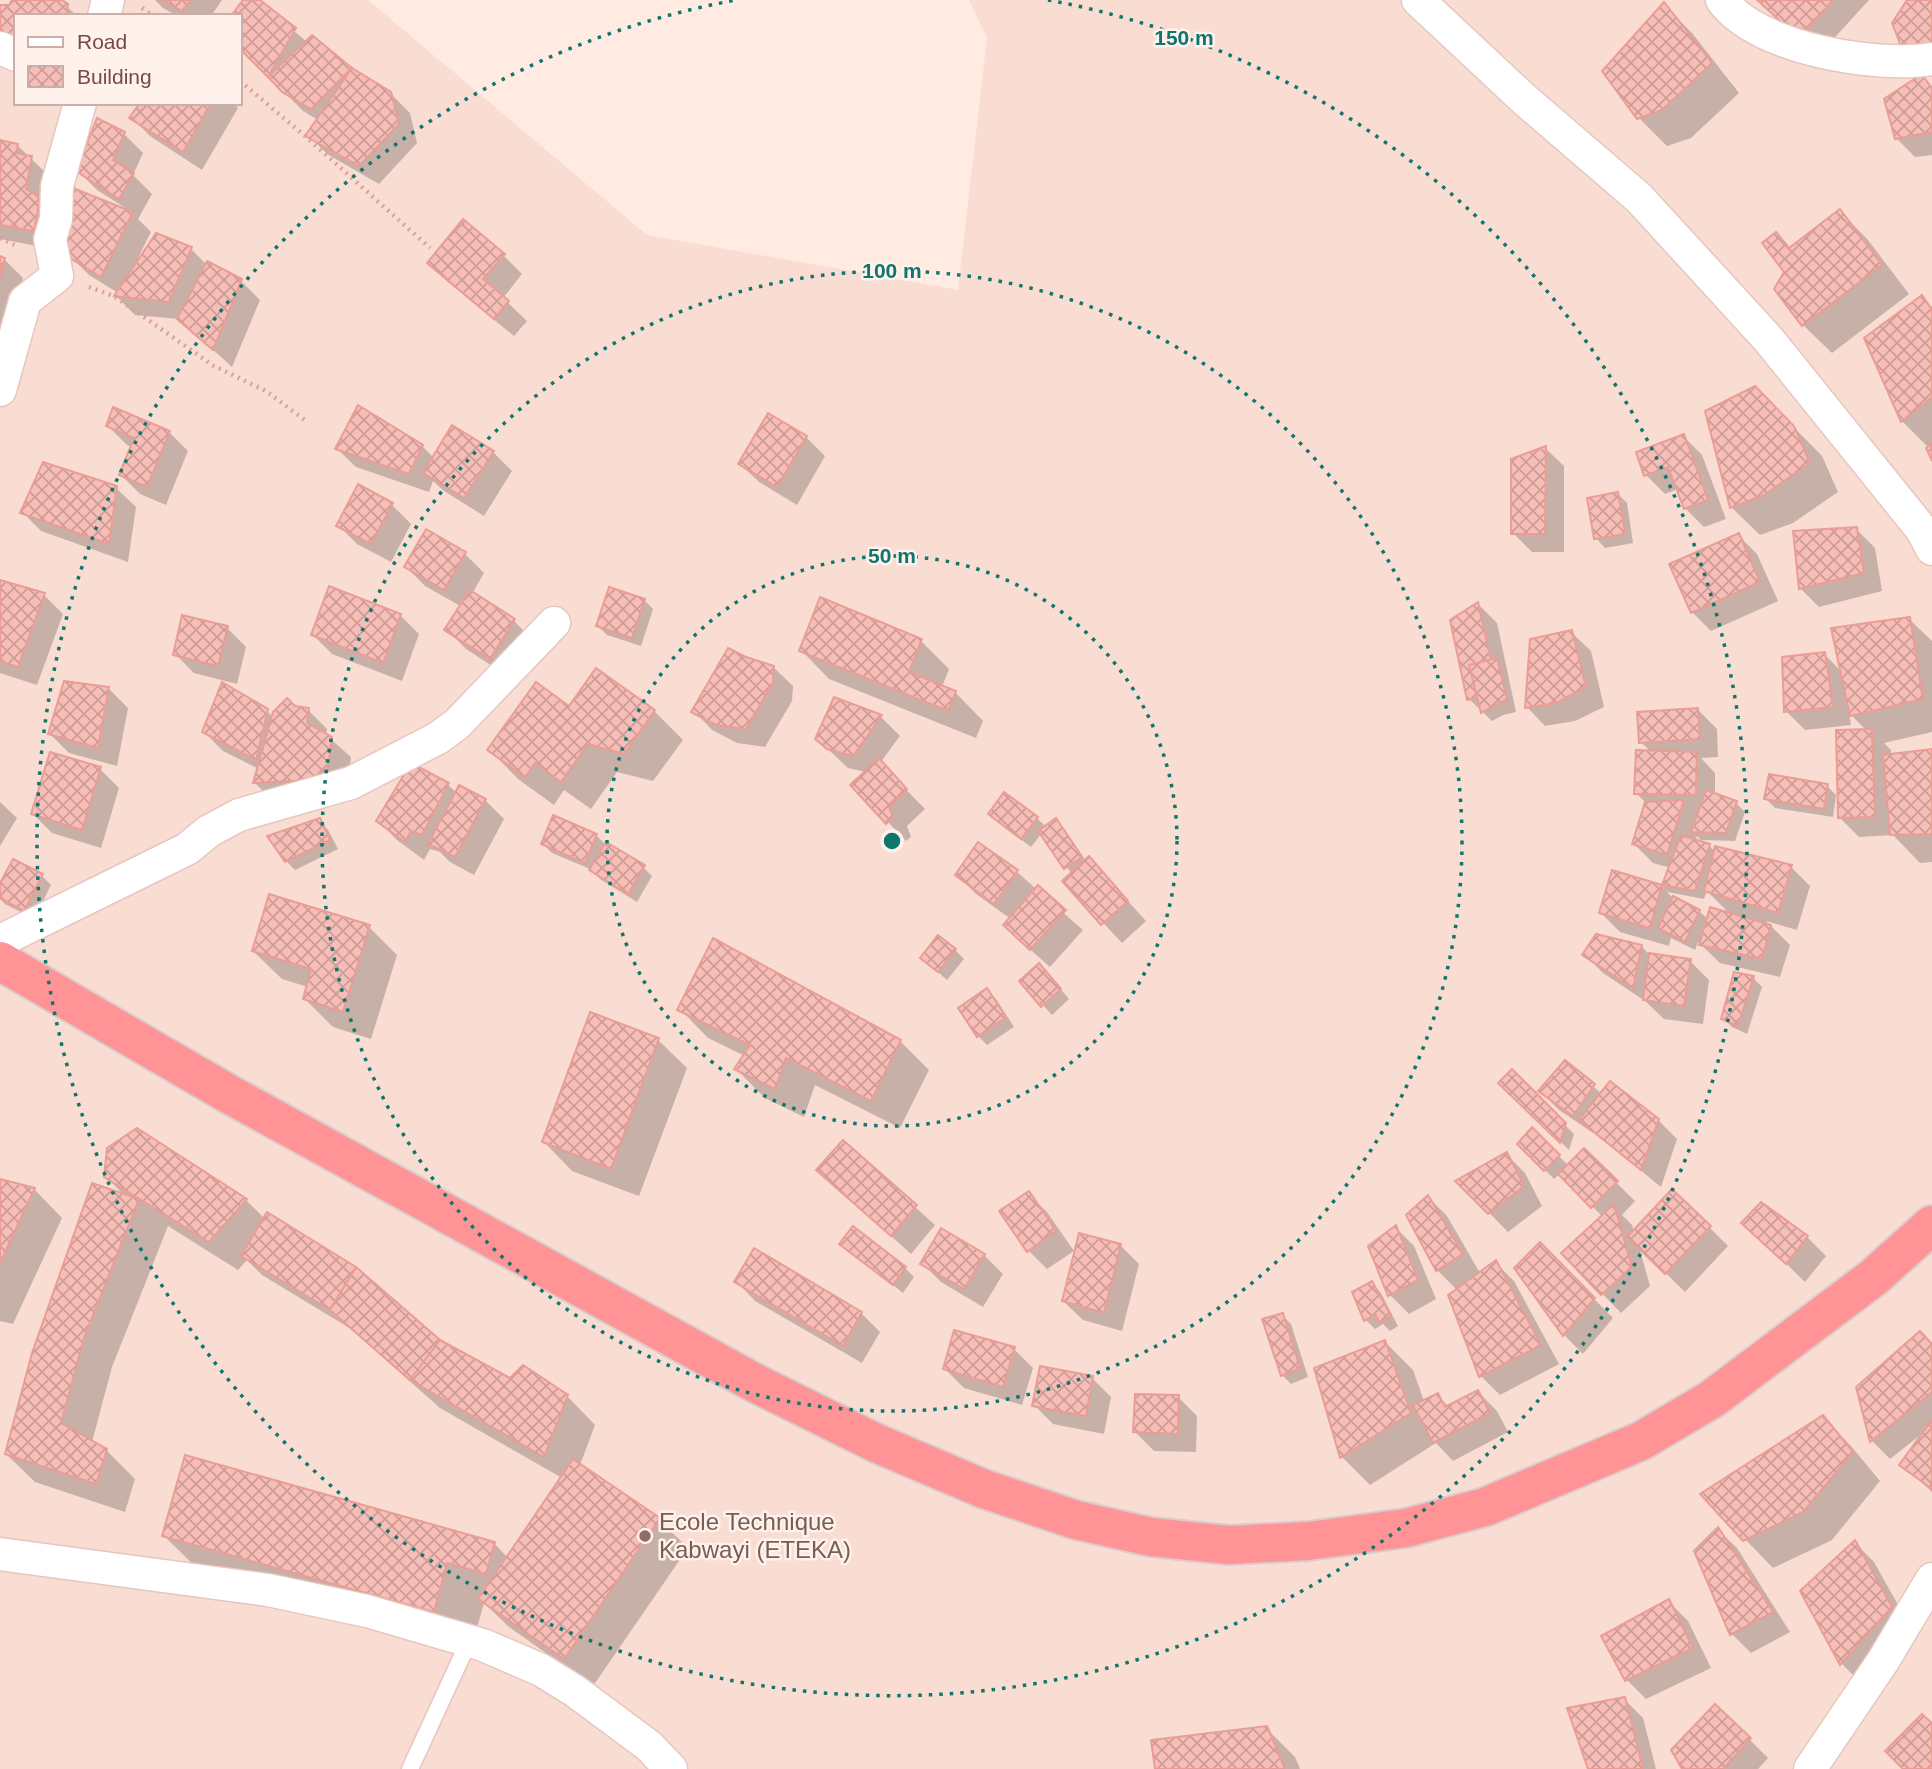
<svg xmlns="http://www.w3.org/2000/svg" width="1932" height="1769" viewBox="0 0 1932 1769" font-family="Helvetica,sans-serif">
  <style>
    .residential { fill: #f9ddd3; fill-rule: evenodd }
    .shadow { fill: #0003; fill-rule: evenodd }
    .building { fill: url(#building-cross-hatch); stroke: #eb9d95; stroke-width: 2 }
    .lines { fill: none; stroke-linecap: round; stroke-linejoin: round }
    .lane-casing { stroke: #e6c6bf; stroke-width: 19 }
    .street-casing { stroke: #e6c6bf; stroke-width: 35 }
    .highway-casing { stroke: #d9cccb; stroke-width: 42 }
    .path { stroke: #dca09a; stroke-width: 4.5; stroke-dasharray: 2 5; stroke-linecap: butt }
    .lane { stroke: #fff; stroke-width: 16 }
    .street { stroke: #fff; stroke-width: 32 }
    .highway { stroke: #ff9396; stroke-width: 38 }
    .ring { fill: none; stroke: #0f766e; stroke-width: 3.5; stroke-dasharray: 3.5 7 }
    .education-dot { fill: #8d6e63; stroke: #fff1eb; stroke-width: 2.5 }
    .labels { text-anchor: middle; stroke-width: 5; stroke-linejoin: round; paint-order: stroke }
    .education-label { font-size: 24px; fill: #785e54; stroke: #fff1eb; text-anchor: start }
    .centre { fill: #0f766e; stroke: #fff1eb; stroke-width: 3.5 }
    .ring-label { font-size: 21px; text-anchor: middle; font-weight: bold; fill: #0f766e; stroke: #fff1eb; stroke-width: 5; stroke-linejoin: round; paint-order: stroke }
  </style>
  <defs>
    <pattern id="building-cross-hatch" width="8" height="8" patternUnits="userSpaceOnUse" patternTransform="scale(1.75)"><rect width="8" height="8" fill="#f7beb7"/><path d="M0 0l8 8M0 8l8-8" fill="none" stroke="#cd9c97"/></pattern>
  </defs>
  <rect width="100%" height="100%" fill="#ffebe2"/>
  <path class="residential" d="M0,0H368L647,235L958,290L987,38L969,0H1932V1769H0ZM16,16H240V103H16Z"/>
  <g class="shadow">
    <polygon points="12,0 60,0 77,16 16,16 0,7 9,6"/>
    <polygon points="155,0 222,0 211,16 177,16 163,8"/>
    <polygon points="245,0 257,0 307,42 312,37 351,70 390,93 410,113 417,143 379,184 327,154 308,135 318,120 303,111 240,47 240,16"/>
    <polygon points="1759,0 1869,0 1827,46 1812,49"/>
    <polygon points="1664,5 1692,33 1739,93 1691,138 1667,146 1638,117"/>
    <polygon points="1922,76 1932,86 1932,155 1915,157 1896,138"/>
    <polygon points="142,103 233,103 238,108 202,170 150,136 131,117"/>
    <polygon points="124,134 143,153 133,175 152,194 138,219 151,232 138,258 140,260 156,235 191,249 207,265 241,281 260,300 232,367 179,319 135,315 116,296 118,293 89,275 70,256 127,209 97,190 78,171"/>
    <polygon points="0,142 17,145 50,177 53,249 0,239"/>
    <polygon points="1840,211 1868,240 1909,294 1832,353 1803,325 1776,235 1791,249"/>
    <polygon points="503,255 522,274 503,298 527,321 514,336 448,282 429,263"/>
    <polygon points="0,258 4,259 23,278 10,333 0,330"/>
    <polygon points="1922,297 1932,307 1932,457 1929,448 1902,421 1867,339"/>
    <polygon points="1755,388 1822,456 1838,492 1793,523 1760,535 1731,507"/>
    <polygon points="769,416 806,437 825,456 797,505 759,482 740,464"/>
    <polygon points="108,426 169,432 188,451 166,505 140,494 121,475 132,447 127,445"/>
    <polygon points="1683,436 1702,455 1726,519 1704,527 1685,508 1678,489 1665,494 1646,475"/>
    <polygon points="422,446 434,458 493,452 512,471 484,516 444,491 433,481 429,492 356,467 337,449"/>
    <polygon points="1545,448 1564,466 1564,552 1532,552 1513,533"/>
    <polygon points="116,488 136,507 128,562 41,531 22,512"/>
    <polygon points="1618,494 1627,503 1633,543 1605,548 1596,538"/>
    <polygon points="392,505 411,524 391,562 357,544 338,525"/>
    <polygon points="1856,529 1875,548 1882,591 1819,607 1800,588"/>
    <polygon points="1738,535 1757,554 1778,601 1711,631 1692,612"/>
    <polygon points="465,554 484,573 472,594 514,621 533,640 509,677 466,649 447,630 462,607 425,586 406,567"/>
    <polygon points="0,582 44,595 63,614 37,685 0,673"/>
    <polygon points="644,600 653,609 641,646 607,635 598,626"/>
    <polygon points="1478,604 1497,623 1516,712 1503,715 1492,721 1469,699"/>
    <polygon points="400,615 419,634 402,681 332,654 313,635"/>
    <polygon points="1909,619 1932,641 1932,732 1884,743 1891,750 1891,756 1932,751 1932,862 1920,863 1893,835 1859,837 1840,818 1867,731 1849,713 1851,725 1805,730 1786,711 1824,654 1842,672"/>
    <polygon points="227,628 246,647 237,684 194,673 175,654"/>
    <polygon points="1571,632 1591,651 1604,707 1575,721 1545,726 1527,707"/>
    <polygon points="921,641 949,669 942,687 955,692 983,721 976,738 829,679 801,650"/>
    <polygon points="746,659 773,667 793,686 792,701 765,747 737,743 712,730 694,711"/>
    <polygon points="597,670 654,711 683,740 653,781 617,772 591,809 564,790 554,805 518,779 490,750 570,708"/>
    <polygon points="109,689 128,708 117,766 69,753 50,734"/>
    <polygon points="835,699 881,717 900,736 880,763 925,809 907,826 911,837 906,841 888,822 866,772 848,768 817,739"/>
    <polygon points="294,708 308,710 327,729 326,735 351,757 347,787 274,802 255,783 259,769 223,751 204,732 267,711 273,717"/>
    <path d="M1698,710L1717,729L1718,757L1701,758L1715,773V795L1736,803L1745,812L1735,841L1701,840L1697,836L1695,841L1709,845L1715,852L1791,867L1810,886L1797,930L1766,921L1790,945L1780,977L1720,963L1698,942L1695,950L1671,938L1669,946L1620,932L1601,913L1613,872L1663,887L1671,868L1653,863L1634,844L1646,803L1636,793L1651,752L1641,742ZM1707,891L1730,914L1708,919L1699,911L1673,898L1667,892L1704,899Z"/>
    <polygon points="411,766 448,785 457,793 485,800 504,819 474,875 450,862 440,852 430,849 424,860 397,840 378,821"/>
    <polygon points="100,769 119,788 101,848 52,833 33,814"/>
    <polygon points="1827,786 1836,795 1833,817 1775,808 1766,799"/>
    <polygon points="0,802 17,818 0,846"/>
    <polygon points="1037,818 1046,827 1056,821 1065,830 1086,861 1107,878 1146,921 1122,943 1064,881 1072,874 1042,833 1031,847 999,823"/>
    <polygon points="319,820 328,830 338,849 295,870 286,861"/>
    <polygon points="596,835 606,845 643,867 652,876 637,902 600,879 590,869 552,853 543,844"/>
    <polygon points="978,844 1017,872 1083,930 1050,967 1024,944 1011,919 976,894 957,875"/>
    <polygon points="42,876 51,885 34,919 5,904 0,899 0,887"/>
    <polygon points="369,927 397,955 371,1039 333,1027 305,999 308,987 282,979 253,951"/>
    <polygon points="1641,946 1650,955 1690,961 1709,980 1703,1024 1664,1019 1645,1001 1603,973 1584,954"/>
    <polygon points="955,950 964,959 947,980 922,958"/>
    <polygon points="1048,974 1069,999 1052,1015 1021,981"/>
    <polygon points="1753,978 1762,987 1747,1034 1732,1027 1723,1018"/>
    <polygon points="987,990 996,999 1014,1027 987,1045 978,1036"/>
    <polygon points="680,1009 900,1041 929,1070 900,1128 815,1085 804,1117 765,1098 736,1069 745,1056 708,1038"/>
    <polygon points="658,1040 687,1068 639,1196 572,1171 544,1142"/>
    <polygon points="1565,1063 1602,1094 1658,1120 1677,1139 1661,1187 1594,1132 1593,1133 1559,1110 1540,1091"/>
    <polygon points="1512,1072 1574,1134 1569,1150 1500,1083"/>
    <polygon points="137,1130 246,1200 265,1219 439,1341 510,1380 567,1396 595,1425 580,1465 659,1520 688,1548 593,1686 509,1627 484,1603 471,1649 202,1573 164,1536 494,1543 508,1558 562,1478 440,1408 351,1329 262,1275 247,1260 238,1270 168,1226 112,1367 92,1442 106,1450 135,1479 125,1512 35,1482 6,1454 125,1196 105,1176"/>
    <polygon points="1532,1130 1569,1166 1584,1151 1635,1201 1622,1215 1632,1225 1634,1231 1709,1227 1728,1246 1685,1292 1639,1247 1650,1286 1621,1313 1563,1253 1603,1217 1560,1174 1554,1179 1519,1144"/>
    <polygon points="843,1142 935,1225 911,1254 818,1170"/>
    <polygon points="1506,1154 1525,1173 1542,1206 1508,1232 1458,1181"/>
    <polygon points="0,1181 34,1189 62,1218 13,1324 0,1321"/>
    <polygon points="1028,1194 1047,1212 1074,1251 1047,1269 1028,1250"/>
    <polygon points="1428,1197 1447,1216 1480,1273 1495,1262 1514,1281 1559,1364 1500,1395 1481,1376 1457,1290 1437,1270"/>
    <polygon points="1762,1204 1807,1237 1826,1256 1805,1282 1763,1241"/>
    <polygon points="1396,1228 1414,1246 1436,1299 1409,1314 1390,1295 1371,1246"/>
    <polygon points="842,1244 905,1268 914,1277 903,1293"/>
    <polygon points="1120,1245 1139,1264 1122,1331 1083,1320 1063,1301"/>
    <polygon points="1540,1245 1613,1318 1583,1354 1564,1335 1516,1268"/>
    <polygon points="984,1255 1003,1274 983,1307 941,1282 922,1263"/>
    <polygon points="737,1282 861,1313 880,1332 862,1363 755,1301"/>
    <polygon points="1372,1284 1381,1293 1398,1326 1390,1331 1383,1324 1375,1329 1366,1320"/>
    <polygon points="1282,1315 1291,1324 1308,1377 1291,1384 1282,1375"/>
    <polygon points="1385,1342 1413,1370 1424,1401 1437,1395 1449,1407 1478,1392 1497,1411 1508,1432 1453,1461 1436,1443 1370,1485 1342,1457 1316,1369"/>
    <polygon points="1932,1345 1932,1492 1902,1464 1923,1433 1890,1459 1872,1441"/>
    <polygon points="1014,1349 1033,1368 1022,1405 964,1388 945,1369"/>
    <polygon points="1092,1378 1111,1397 1104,1434 1053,1424 1034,1405"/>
    <polygon points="1178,1397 1197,1416 1196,1452 1154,1451 1135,1432"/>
    <polygon points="1822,1417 1851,1446 1880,1481 1832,1540 1773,1568 1745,1539"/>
    <polygon points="1718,1530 1737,1548 1790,1632 1751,1653 1732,1634"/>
    <polygon points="1855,1543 1874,1562 1910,1626 1860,1682 1842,1664 1802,1592"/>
    <polygon points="1669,1602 1688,1621 1711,1668 1646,1699 1627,1680"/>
    <polygon points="1624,1699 1643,1718 1656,1769 1590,1769"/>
    <polygon points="1266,1728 1295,1757 1300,1769 1156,1769"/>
    <polygon points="1749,1739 1768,1758 1758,1769 1684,1769"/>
  </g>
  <g class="building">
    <polygon points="12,0 62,0 68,4 66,16 16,16 16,43 0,39 0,5 9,5"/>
    <polygon points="161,0 190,0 182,11"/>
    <polygon points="243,0 260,0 296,28 268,77 240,49 240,16 231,16"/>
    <polygon points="1757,0 1833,0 1808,28 1791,31"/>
    <polygon points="1907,0 1932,0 1932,55 1901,46 1892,23"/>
    <polygon points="1664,2 1712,63 1662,110 1637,119 1602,71"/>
    <polygon points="312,35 352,68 311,109 282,92 268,77"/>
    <polygon points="352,68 391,92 399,124 359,166 305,136"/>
    <polygon points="1922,74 1932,89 1932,132 1895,139 1884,99"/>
    <polygon points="140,103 211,103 183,152 129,118"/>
    <polygon points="97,118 125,132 113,160 134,173 119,199 76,171"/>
    <polygon points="0,140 18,144 16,153 32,156 26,189 40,198 34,231 0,225"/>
    <polygon points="73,188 133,212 101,277 68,257 68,223"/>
    <polygon points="1840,209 1882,265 1802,326 1774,289 1784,272 1762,243 1776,232 1789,248"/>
    <polygon points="463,219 505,254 483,279 509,301 494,319 427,263"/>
    <polygon points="156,233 192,247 169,302 114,296"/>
    <polygon points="0,256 5,258 0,280"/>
    <polygon points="207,261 242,279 213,350 177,319"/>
    <polygon points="1922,295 1932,310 1932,397 1901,422 1864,338"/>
    <polygon points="1755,386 1794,426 1810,463 1764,495 1730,508 1705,411"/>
    <polygon points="358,405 423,445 409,474 335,449"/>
    <polygon points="113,407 170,431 147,487 119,475 134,438 106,426"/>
    <polygon points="768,413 807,436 777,487 738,464"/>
    <polygon points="452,425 494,451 464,498 423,473"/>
    <polygon points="1684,434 1708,500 1684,509 1668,467 1644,476 1636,452"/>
    <polygon points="1932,443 1932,461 1926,448"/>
    <polygon points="1546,446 1545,534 1511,534 1511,459"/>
    <polygon points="43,462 117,486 109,544 20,513"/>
    <polygon points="358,484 393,503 371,544 336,526"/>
    <polygon points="1618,492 1625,534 1594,539 1587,498"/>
    <polygon points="1857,527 1864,573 1799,589 1793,531"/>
    <polygon points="426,529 466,552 444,590 404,567"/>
    <polygon points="1739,533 1760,582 1691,613 1669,564"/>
    <polygon points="0,580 45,593 18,667 0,661"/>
    <polygon points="329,586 401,614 383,663 311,635"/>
    <polygon points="609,587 645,599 632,638 596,626"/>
    <polygon points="470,590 515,619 490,659 444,630"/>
    <polygon points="820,597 922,639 909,672 956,691 948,711 799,651"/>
    <polygon points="1478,602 1498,693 1467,700 1450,620"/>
    <polygon points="182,615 228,626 218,666 173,655"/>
    <polygon points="1910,617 1923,699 1850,716 1831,628"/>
    <polygon points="1572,630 1586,687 1556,703 1525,708 1530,639"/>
    <polygon points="728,648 746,657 774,666 773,682 746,729 716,725 691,712"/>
    <polygon points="1825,652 1833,707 1784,712 1782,657"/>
    <polygon points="1497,658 1507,699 1481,713 1469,665"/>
    <polygon points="596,668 655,710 624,754 588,744 561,782 535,763 525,777 487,750 536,682 569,706"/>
    <polygon points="64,681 109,687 98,748 48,734"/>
    <polygon points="222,682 268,709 256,760 202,732"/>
    <polygon points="834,697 882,715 853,756 827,749 815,739"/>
    <polygon points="287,698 295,706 309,708 307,723 332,737 328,768 310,780 253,783 273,712"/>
    <polygon points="1698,708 1700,739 1639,743 1637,712"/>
    <polygon points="1872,729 1875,817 1838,818 1836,730"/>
    <polygon points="1932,749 1932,834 1890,835 1883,755"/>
    <polygon points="1636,750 1697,752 1696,795 1634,794"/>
    <polygon points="50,752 101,767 82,830 31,814"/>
    <polygon points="879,758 907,789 889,807 893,817 886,824 850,785"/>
    <polygon points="411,763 449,783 422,835 411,831 405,842 376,821"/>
    <polygon points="1769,774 1828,784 1824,809 1764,799"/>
    <polygon points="459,785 486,799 455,857 428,844"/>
    <polygon points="1706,790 1737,801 1726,833 1691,832"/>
    <polygon points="1004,792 1038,817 1021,839 988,814"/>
    <polygon points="1684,800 1667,855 1632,844 1645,802"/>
    <polygon points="553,815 597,834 585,863 541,844"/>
    <polygon points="320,818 330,840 285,862 267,836"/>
    <polygon points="1056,818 1082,857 1064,869 1038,831"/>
    <polygon points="1681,835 1710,844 1695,891 1662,885"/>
    <polygon points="606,842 645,865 628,894 589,870"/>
    <polygon points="978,842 1018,870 994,904 955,875"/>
    <polygon points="1715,846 1792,865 1778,913 1704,891"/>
    <polygon points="1089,856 1128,901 1101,925 1062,881"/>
    <polygon points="13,859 43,874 24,911 0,898 0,883"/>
    <polygon points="1612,870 1662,885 1650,928 1599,913"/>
    <polygon points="1038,885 1066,910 1030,950 1003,925"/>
    <polygon points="269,894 370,925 343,1012 303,999 311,969 252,951"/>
    <polygon points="1673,896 1700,910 1685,942 1658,928"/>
    <polygon points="1710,907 1771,925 1762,959 1699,945"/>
    <polygon points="1596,934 1642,945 1633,988 1582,955"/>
    <polygon points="938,935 956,949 938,972 920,958"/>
    <polygon points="713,938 901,1040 871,1101 786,1058 775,1089 734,1069 750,1045 677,1010"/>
    <polygon points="1649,953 1691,959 1684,1006 1643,1000"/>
    <polygon points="1039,963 1061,989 1041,1007 1019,981"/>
    <polygon points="1734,972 1754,976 1738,1026 1721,1019"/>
    <polygon points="987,988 1006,1017 977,1037 958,1008"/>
    <polygon points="590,1012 659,1038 611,1169 542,1142"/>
    <polygon points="1565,1060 1595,1084 1573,1116 1538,1091"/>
    <polygon points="1512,1069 1566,1123 1560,1143 1498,1083"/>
    <polygon points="1610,1081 1659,1119 1641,1170 1579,1120"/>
    <polygon points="1532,1127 1560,1155 1544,1171 1517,1144"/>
    <polygon points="137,1128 247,1199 209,1242 104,1177 107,1148"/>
    <polygon points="843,1140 917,1205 891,1236 816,1170"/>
    <polygon points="1584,1148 1618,1181 1591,1208 1558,1174"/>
    <polygon points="1507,1152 1524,1186 1488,1214 1455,1181"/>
    <polygon points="0,1179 35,1188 0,1263"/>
    <polygon points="92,1183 139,1199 84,1338 61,1423 107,1449 96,1484 5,1454 32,1353"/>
    <polygon points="1672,1189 1711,1226 1665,1274 1627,1237"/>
    <polygon points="1029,1191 1056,1231 1027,1252 999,1211"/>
    <polygon points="1428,1195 1463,1254 1436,1271 1406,1215"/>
    <polygon points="1761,1202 1808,1236 1786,1264 1741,1223"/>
    <polygon points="1614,1204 1632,1267 1601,1295 1561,1253"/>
    <polygon points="267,1212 356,1267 330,1310 241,1256"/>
    <polygon points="1396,1225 1418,1280 1388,1296 1368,1246"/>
    <polygon points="853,1226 906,1267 893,1285 839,1244"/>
    <polygon points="941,1228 985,1254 964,1289 920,1264"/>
    <polygon points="1079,1233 1121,1244 1104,1313 1062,1301"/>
    <polygon points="1540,1242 1595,1298 1563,1336 1514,1268"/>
    <polygon points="754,1248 862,1312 843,1346 734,1282"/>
    <polygon points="1496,1260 1541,1345 1479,1377 1448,1295"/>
    <polygon points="356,1267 440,1340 410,1380 330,1310"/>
    <polygon points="1372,1281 1391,1316 1380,1323 1375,1314 1364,1321 1352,1292"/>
    <polygon points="1283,1313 1300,1368 1281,1376 1262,1319"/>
    <polygon points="954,1330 1015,1347 1003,1387 943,1369"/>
    <polygon points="1920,1331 1932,1344 1932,1392 1870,1442 1856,1387"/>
    <polygon points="440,1340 510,1378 523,1365 568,1395 544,1457 410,1380"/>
    <polygon points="1385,1340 1411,1413 1340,1458 1314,1368"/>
    <polygon points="1040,1366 1093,1376 1086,1416 1032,1406"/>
    <polygon points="1478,1390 1490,1413 1433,1443 1413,1405 1438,1393 1445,1407"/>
    <polygon points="1135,1394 1179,1395 1178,1434 1133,1432"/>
    <polygon points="1823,1415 1853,1452 1803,1512 1743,1541 1700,1494"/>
    <polygon points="1932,1420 1932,1489 1899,1465"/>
    <polygon points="185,1455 495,1542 486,1574 447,1563 434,1612 162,1536"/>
    <polygon points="573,1459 660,1518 564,1659 478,1599"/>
    <polygon points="1718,1527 1773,1612 1730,1635 1694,1551"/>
    <polygon points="1855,1540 1892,1607 1840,1665 1800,1591"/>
    <polygon points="1669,1599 1693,1648 1625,1681 1601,1636"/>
    <polygon points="1625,1697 1643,1769 1588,1769 1567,1708"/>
    <polygon points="1715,1704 1751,1738 1723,1769 1682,1769 1671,1750"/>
    <polygon points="1922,1714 1932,1723 1932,1769 1903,1769 1885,1751"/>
    <polygon points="1267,1726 1285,1769 1155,1769 1151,1740"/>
  </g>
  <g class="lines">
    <g class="lane-casing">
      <polyline id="lane" points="410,1769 469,1641"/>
    </g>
    <g class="street-casing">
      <g id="street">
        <polyline points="1418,0 1525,100 1639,198 1769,340 1922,530 1932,549"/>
        <path d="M1722,0C1757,49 1876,68 1932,59"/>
        <polyline points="104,16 108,0"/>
        <polyline points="0,48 16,55"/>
        <polyline points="0,390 25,301 57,276 50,239 56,219 57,186 80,103"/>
        <polyline points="0,941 187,849 209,831 239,815 351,783 438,738 457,724 554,623"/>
        <polyline points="0,1554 268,1590 367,1611 483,1645 541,1670 575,1691 649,1746 671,1769"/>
        <polyline points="1810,1769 1883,1661 1932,1579"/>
      </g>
    </g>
    <g class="highway-casing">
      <polyline id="highway" points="0,961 227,1093 757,1384 876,1443 984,1489 1076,1520 1151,1537 1229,1545 1308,1541 1406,1528 1485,1507 1641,1441 1712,1399 1874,1277 1932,1225"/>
    </g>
    <g class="path">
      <polyline points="142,8 153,16"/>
      <polyline points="240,81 305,136 430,248"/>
      <polyline points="0,238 15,245"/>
      <polyline points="89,287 114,296 214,366 266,391 306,421"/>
    </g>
    <use href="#lane" class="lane"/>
    <use href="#street" class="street"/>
    <use href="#highway" class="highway"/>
  </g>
  <g class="ring">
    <circle cx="892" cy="841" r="285"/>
    <circle cx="892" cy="841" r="570"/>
    <path d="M1048 0A855 855 0 1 1 736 0"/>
  </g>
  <circle class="education-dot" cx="645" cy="1536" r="7"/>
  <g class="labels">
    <g class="education-label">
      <text x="659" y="1530">Ecole Technique<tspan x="659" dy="28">Kabwayi (ETEKA)</tspan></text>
    </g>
  </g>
  <circle cx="892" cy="841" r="10" class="centre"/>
  <g class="ring-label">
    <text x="1184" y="45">150 m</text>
    <text x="892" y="278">100 m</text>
    <text x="892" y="563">50 m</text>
  </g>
  <rect x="14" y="14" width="228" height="91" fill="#fff1eb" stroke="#c9aea9" stroke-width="2"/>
  <rect x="28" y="37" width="35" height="10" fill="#ffffff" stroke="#c9aea9" stroke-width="2"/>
  <text x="77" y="49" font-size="21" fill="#794946">Road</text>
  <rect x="28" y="66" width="35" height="21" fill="url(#building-cross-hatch)" stroke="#c9aea9" stroke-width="2"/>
  <text x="77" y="84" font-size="21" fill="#794946">Building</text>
</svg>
